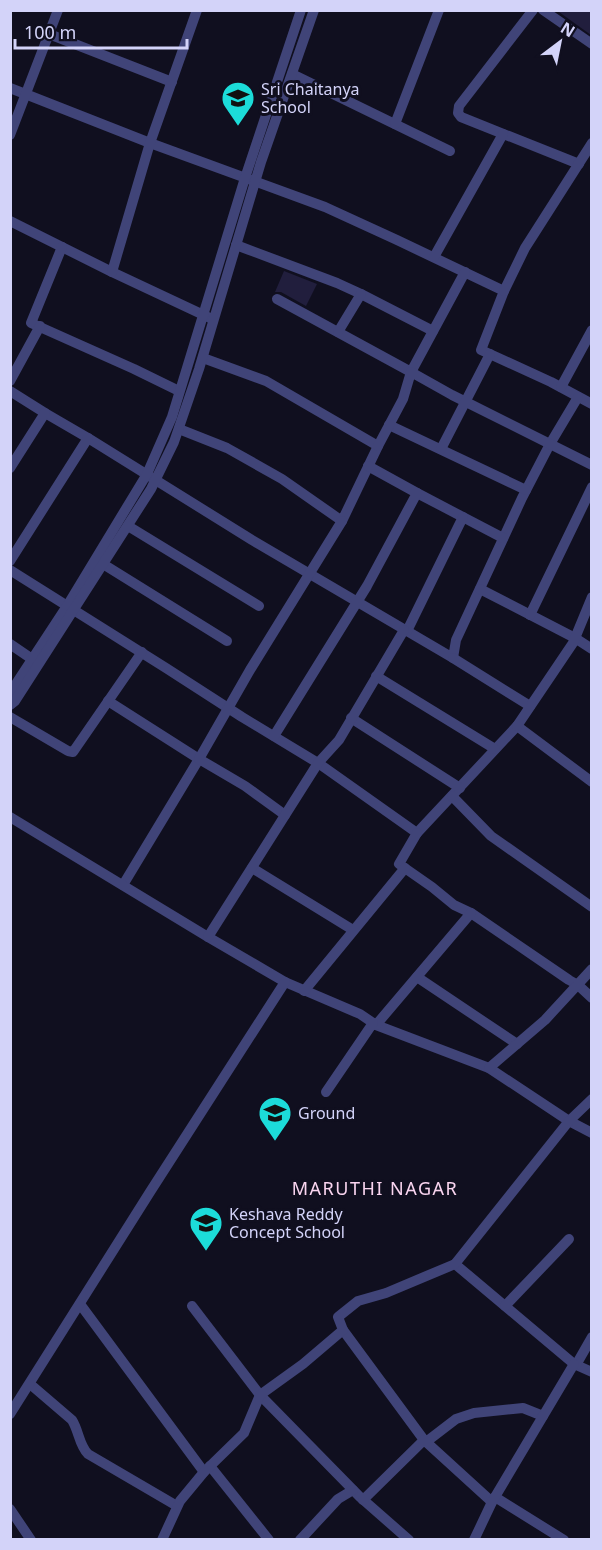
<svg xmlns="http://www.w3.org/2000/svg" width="602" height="1550" viewBox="0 0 602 1550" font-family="'Noto Sans',sans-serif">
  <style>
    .building { fill: #211e3d }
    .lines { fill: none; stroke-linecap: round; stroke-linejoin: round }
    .minor { stroke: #404478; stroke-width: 10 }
    .labels { text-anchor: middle; stroke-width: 6; stroke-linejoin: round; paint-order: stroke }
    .poi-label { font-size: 16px; fill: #d3d3f9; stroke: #100f1f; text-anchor: start }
    .neighbourhood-label { font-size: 18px; letter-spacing: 1.5px; fill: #fad5f0; stroke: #100f1f }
  </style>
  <rect width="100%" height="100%" fill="#100f1f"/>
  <g class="building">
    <polygon points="560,10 591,10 591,35 559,12"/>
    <polygon points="284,271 317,284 306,306 281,292 275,292"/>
  </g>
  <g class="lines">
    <g class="minor">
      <polyline points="533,10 459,106 458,113 461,117 579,164"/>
      <polyline points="543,10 592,44"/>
      <polyline points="49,34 172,82"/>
      <polyline points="292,74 450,151"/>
      <polyline points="10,88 150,143 325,207 397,240 504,291 481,350 551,382 592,404"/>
      <polyline points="395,124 439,10"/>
      <polyline points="10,135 58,10"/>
      <polyline points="10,221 112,272 210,318"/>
      <polyline points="236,245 337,283 361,294 433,331"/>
      <polyline points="62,247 31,323 134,369 179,391"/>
      <polyline points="434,257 503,134"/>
      <polyline points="112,272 150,143 197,10"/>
      <polyline points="504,291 525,248 592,143"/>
      <polyline points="277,299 411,372 465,272"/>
      <polyline points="338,332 361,294"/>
      <polyline points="10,381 40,326"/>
      <polyline points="561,387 592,330"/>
      <polyline points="10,391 45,413 88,438 252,540 453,658 456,640 522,498 550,444 578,397"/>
      <polyline points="389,425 526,490"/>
      <polyline points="179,429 227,448 282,479 342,521 378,446 266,381 203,358"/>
      <polyline points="378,446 403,399 411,372 452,395 592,465"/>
      <polyline points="441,449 490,354"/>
      <polyline points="10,468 45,413"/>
      <polyline points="417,493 503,538"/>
      <polyline points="128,526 259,606"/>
      <polyline points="10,561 88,438"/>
      <polyline points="103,564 227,641"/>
      <polyline points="10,570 166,668 242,717 318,763 417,833 517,726 592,782"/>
      <polyline points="480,589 575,638 592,649"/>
      <polyline points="530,615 592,487"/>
      <polyline points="407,631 463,517"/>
      <polyline points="10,644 32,659"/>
      <polyline points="453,658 530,706"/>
      <polyline points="376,676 495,749"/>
      <polyline points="10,693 67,606 147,474 172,417 245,178 301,10"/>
      <polyline points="108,701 199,759 123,885"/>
      <polyline points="10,705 15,701 151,489 174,442 199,369 261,162 314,10"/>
      <polyline points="10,717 68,751 73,752 142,652"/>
      <polyline points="351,718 460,788"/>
      <polyline points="517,726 573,643 592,597"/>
      <polyline points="274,736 367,586 417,493 368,466"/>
      <polyline points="452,796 491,836 592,907"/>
      <polyline points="285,815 245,786 199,759 250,670 342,521"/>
      <polyline points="10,817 208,937 285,982 360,1014 376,1025 489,1068 569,1121 592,1133"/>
      <polyline points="417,833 399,864 432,887 454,905 471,913 569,980 578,985 592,998"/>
      <polyline points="252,868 353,930"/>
      <polyline points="208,937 318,763 339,740 404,630"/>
      <polyline points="417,977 517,1044"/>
      <polyline points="304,991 405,868"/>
      <polyline points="376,1025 471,913"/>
      <polyline points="489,1068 545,1020 592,969"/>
      <polyline points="326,1092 373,1023"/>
      <polyline points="455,1264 574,1364 592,1372"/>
      <polyline points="80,1304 204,1472"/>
      <polyline points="192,1306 260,1395 360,1497 409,1540"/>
      <polyline points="505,1306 569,1239"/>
      <polyline points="343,1330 424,1440"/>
      <polyline points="576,1365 592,1337"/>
      <path d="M30,1384L72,1420C79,1431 79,1445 88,1454L177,1506"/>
      <polyline points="10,1414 150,1192 285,982"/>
      <polyline points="426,1442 456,1419 474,1413 523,1408 543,1416"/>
      <polyline points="210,1466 269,1540"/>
      <polyline points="495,1497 564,1540"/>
      <polyline points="363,1500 424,1440 492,1502"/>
      <polyline points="10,1509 31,1540"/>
      <polyline points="162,1540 180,1501 204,1472 244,1433 260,1395 303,1364 343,1330 338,1317 358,1301 386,1293 455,1264 569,1121 592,1099"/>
      <polyline points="300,1540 338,1499 353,1490"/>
      <polyline points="474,1540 492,1502 574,1364"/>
    </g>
  </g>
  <defs>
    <g id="school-pin" transform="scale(1.725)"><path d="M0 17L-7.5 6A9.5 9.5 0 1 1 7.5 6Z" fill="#1cdcd9" stroke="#100f1f"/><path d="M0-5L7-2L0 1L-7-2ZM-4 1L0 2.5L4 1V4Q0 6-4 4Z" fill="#111"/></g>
    <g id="university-pin" transform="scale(1.725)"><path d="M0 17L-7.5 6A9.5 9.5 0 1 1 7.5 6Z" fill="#1cdcd9" stroke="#100f1f"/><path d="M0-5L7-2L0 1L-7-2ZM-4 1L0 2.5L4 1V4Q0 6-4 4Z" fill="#111"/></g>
  </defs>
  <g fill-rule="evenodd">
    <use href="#school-pin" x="238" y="98"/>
    <use href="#university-pin" x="275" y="1113"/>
    <use href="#school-pin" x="206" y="1223"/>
  </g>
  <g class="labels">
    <g class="poi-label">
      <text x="261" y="95">Sri Chaitanya<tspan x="261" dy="18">School</tspan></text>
      <text x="298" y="1119">Ground</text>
      <text x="229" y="1220">Keshava Reddy<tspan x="229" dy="18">Concept School</tspan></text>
    </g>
    <g class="neighbourhood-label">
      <text x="375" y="1195">MARUTHI NAGAR</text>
    </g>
  </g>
  <rect width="602" height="1550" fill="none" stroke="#d3d3f9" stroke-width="24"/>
  <g transform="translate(560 42) rotate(32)" stroke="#100f1f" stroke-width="4.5" paint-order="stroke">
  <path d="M0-4.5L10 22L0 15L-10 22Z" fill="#d3d3f9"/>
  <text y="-9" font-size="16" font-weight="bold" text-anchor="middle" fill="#d3d3f9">N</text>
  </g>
  <path d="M15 39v9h172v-9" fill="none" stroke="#d3d3f9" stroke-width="3"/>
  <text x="24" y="39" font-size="18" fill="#d3d3f9" stroke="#100f1f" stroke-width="4.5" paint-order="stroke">100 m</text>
</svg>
